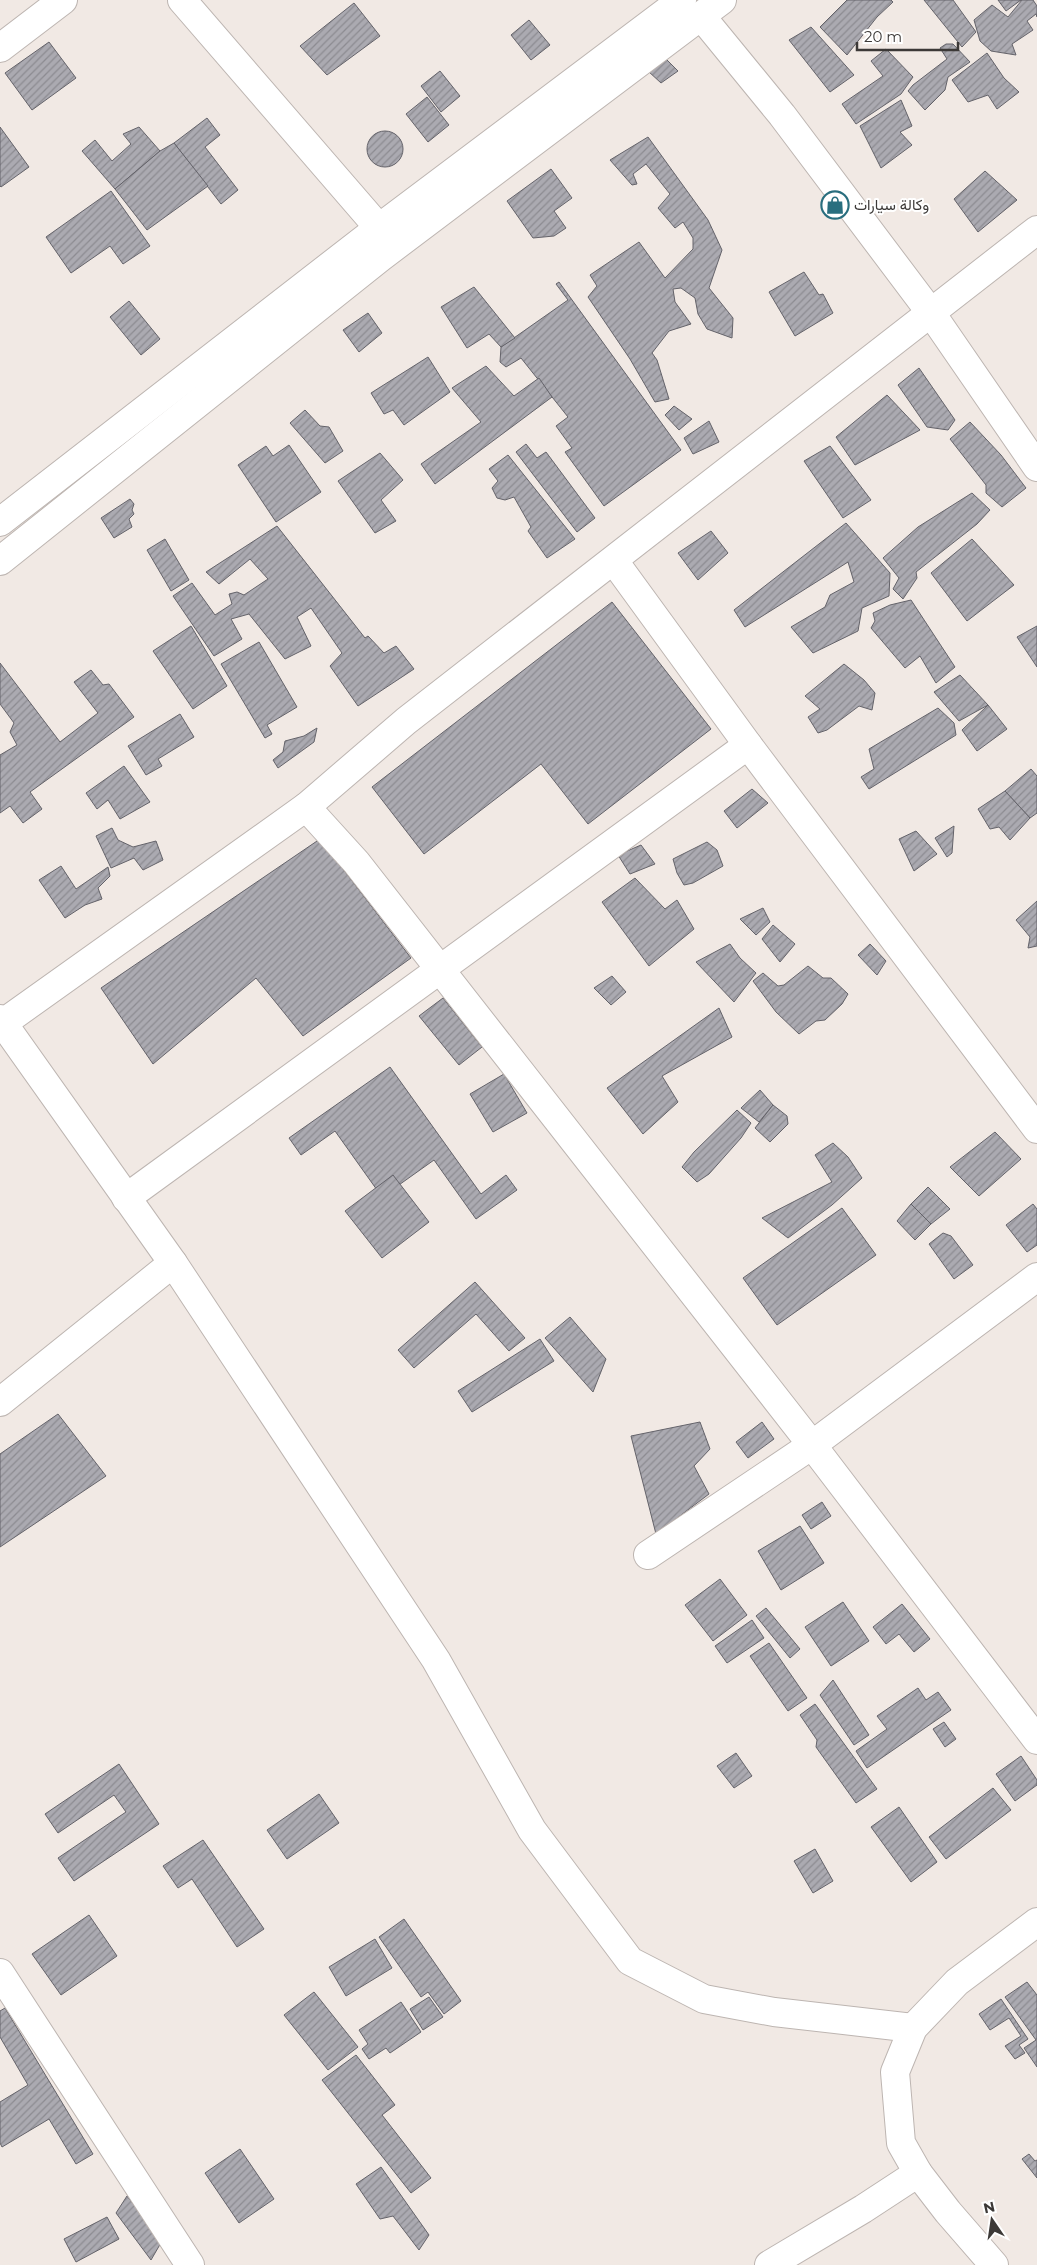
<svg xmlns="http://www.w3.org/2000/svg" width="1037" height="2265" viewBox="0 0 1037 2265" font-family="Montserrat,Vazirmatn,sans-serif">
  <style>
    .building { fill: url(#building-hatch); stroke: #64636a }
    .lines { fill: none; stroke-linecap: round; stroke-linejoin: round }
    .minor-casing { stroke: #bdb5b1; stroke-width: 30 }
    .minor { stroke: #fff; stroke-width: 28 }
    .labels { text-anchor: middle; stroke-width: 4; stroke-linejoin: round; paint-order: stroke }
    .poi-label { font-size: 15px; fill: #3c3937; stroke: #fff; text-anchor: start }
  </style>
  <defs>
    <pattern id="building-hatch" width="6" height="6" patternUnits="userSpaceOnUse" patternTransform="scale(1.25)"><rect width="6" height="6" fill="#abaab1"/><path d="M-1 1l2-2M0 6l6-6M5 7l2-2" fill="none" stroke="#8c8b91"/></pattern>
  </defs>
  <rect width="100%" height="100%" fill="#f1e9e4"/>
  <g class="building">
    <polygon points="847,0 891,0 893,2 877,17 847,55 820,27"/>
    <polygon points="924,0 953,0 976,32 962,47"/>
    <polygon points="998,0 1021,0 1006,11"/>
    <polygon points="1022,0 1033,0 1037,6 1037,17 1036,14 1027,21 1033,30 1012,44 1016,55 991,51 980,41 974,20 992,5 1008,17"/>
    <polygon points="354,3 380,36 327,75 300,46"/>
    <polygon points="529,20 550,45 531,60 511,35"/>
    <polygon points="811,27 854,75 830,92 789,40"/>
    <polygon points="49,42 76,78 32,110 5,73"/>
    <polygon points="946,44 953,44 970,62 948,77 945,90 925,110 908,91 913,85 947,59 940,48"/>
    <polygon points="886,49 913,77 901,94 856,124 842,104 883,76 871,61"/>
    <polygon points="987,53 1004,78 1019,92 997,109 988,95 968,102 952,80"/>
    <polygon points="665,58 678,71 661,83 648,71"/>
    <polygon points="440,71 460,96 441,112 421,86"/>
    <polygon points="427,97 449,125 428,142 406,114"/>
    <polygon points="901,100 912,126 900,132 912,145 881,168 860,126"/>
    <polygon points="207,118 220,135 205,147 238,190 221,204 174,143"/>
    <polygon points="0,127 29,167 1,187 0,186"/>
    <polygon points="139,127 160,151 115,189 82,151 95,140 112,161 131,144 123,134"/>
    <circle cx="385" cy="149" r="18"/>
    <polygon points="648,137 708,220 722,250 709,288 733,318 732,338 707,329 698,314 695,298 681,288 673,289 675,302 691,324 669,331 652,353 657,360 669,399 655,402 630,359 588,297 597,286 590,275 639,242 665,278 693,249 693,238 683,222 675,228 658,208 670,194 646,164 633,174 637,184 632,185 610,160"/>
    <polygon points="174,143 208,186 147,230 115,189 160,151"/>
    <polygon points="551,169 572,198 554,211 566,228 554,236 533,238 507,201"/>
    <polygon points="985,171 1017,200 978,232 954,199"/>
    <polygon points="111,191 150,246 123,264 110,246 71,273 46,237"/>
    <polygon points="804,272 819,295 823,294 833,313 795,336 769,292"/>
    <polygon points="559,282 681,450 604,506 565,452 572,448 556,426 568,417 521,358 506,367 500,362 501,347 568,300 556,284"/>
    <polygon points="474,287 515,338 501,347 489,334 467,348 441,307"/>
    <polygon points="129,301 160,339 141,355 110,317"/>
    <polygon points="368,313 382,333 359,352 343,330"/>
    <polygon points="428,357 450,392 404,425 393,410 384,414 371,393"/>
    <polygon points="486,366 514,396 539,378 552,397 435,484 421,464 481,422 452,388"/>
    <polygon points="919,368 955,420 948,430 927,427 898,385"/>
    <polygon points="887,395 920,430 855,465 836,437"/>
    <polygon points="674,406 692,419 679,430 665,415"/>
    <polygon points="305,410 320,426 329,427 343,451 325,463 290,423"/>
    <polygon points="709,421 719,442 693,454 684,438"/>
    <polygon points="970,422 1001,455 1026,488 1002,507 986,493 986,485 950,439"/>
    <polygon points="526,444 537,458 546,452 595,518 577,532 516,452"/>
    <polygon points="289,445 321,492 276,522 238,465 266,446 273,456"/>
    <polygon points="830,446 871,500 843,518 804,461"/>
    <polygon points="380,453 403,480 381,500 396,521 375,533 338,481"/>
    <polygon points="508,455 575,539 547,558 528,531 531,527 514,497 505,500 497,498 492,488 498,481 489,469"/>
    <polygon points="972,493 990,510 977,524 916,572 917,578 903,599 893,589 899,578 883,558 918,527"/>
    <polygon points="130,499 134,504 132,510 134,514 129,519 132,527 114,538 101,518"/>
    <polygon points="846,523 890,573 889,596 862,608 858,631 813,653 791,627 825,607 830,595 854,582 848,562 745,627 734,610"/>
    <polygon points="277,526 365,638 368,636 384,653 396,646 414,669 358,706 330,666 342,653 311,608 297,617 311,646 285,659 249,614 231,619 242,639 214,656 173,596 192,583 215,615 232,604 229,594 237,592 244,595 268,579 250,559 219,584 206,572"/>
    <polygon points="711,531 728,553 698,580 678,553"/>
    <polygon points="165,539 189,580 171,591 147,550"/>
    <polygon points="972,539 1014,585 967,621 931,573"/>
    <polygon points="911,600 955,667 936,683 920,656 905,668 871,628 875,621 873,613 890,605"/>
    <polygon points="612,602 711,729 588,824 541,764 424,854 372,787"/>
    <polygon points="191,626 227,686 193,709 153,651"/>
    <polygon points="1037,626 1037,667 1017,637"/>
    <polygon points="259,642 297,707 267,725 272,734 265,738 221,664"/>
    <polygon points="0,663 60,742 98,713 74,682 91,670 103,685 109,684 134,717 30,792 42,809 23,823 10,806 0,813 0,755 17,745 10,732 14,723 0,704"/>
    <polygon points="844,664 864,680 875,693 872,710 859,706 827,730 818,733 808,717 820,709 805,696"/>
    <polygon points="960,675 988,705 959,721 934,692"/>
    <polygon points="988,705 1007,729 977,751 962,730"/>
    <polygon points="938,708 954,723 956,735 869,789 861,777 874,769 869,749"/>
    <polygon points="180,714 194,737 158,759 162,766 146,775 128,746"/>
    <polygon points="317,728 314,742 278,768 273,760 283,752 285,741 304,736"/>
    <polygon points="124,766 150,802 120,819 108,800 97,809 86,793"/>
    <polygon points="1031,769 1037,776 1037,813 1030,818 1005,791"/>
    <polygon points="752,789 768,803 737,828 724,811"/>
    <polygon points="1005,791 1030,818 1010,840 999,827 990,829 978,809"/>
    <polygon points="954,826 952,853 947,857 935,838"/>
    <polygon points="112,828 118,840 133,847 156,841 163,860 143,870 134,858 111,868 96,836"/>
    <polygon points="916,831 937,854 914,871 899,839"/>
    <polygon points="320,839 411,958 303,1036 256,978 153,1064 101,988"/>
    <polygon points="707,842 717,850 723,866 693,883 684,885 677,873 673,859"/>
    <polygon points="641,845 655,864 630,874 618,855"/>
    <polygon points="61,866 76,889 108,867 110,876 98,888 102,899 85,905 65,918 39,880"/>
    <polygon points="635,878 665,909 677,900 694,929 649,966 602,902"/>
    <polygon points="1037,901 1037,946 1028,948 1030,937 1016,920"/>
    <polygon points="763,908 770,922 756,935 740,919"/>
    <polygon points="773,925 795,944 780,962 762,939"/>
    <polygon points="730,944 740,958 756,973 734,1002 696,962"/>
    <polygon points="870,944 886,961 877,975 858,955"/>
    <polygon points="808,966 823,978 831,978 848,994 842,1004 825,1020 816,1021 799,1034 776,1012 753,981 763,973 778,986 784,985"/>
    <polygon points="612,976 626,992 611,1005 594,988"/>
    <polygon points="443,998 482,1047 459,1065 419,1016"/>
    <polygon points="719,1008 732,1037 662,1076 678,1102 643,1134 607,1088"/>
    <polygon points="390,1067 481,1194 506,1175 517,1190 476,1219 434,1160 382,1197 335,1131 301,1155 289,1138"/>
    <polygon points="504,1074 527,1113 493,1132 470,1094"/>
    <polygon points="760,1090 773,1105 759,1122 741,1108"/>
    <polygon points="773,1105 787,1116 788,1124 770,1142 755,1128"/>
    <polygon points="737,1110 751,1123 741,1138 709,1174 697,1182 682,1167 694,1152"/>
    <polygon points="995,1132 1021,1159 979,1196 950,1167"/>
    <polygon points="833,1143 848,1157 862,1178 832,1205 788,1238 762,1218 832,1182 815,1155"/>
    <polygon points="393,1175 429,1222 382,1258 345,1211"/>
    <polygon points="928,1187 950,1209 931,1224 911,1204"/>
    <polygon points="911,1204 931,1224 915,1240 897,1221"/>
    <polygon points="1033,1204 1037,1209 1037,1245 1027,1252 1006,1225"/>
    <polygon points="842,1208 876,1255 777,1325 743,1278"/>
    <polygon points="943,1233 951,1236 973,1265 954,1279 929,1244"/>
    <polygon points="475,1282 525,1338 509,1351 476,1314 414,1368 398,1350"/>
    <polygon points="570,1317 606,1359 593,1392 545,1338"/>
    <polygon points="540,1339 554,1361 472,1412 458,1391"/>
    <polygon points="58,1414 106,1476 0,1547 0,1454"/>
    <polygon points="700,1422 710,1449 694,1466 709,1494 656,1534 631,1436"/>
    <polygon points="762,1422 774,1439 748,1458 736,1442"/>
    <polygon points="822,1502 831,1516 811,1529 802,1515"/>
    <polygon points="800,1526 824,1563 781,1590 758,1551"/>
    <polygon points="720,1579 747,1615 713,1641 685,1605"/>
    <polygon points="843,1602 869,1641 831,1666 805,1627"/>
    <polygon points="902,1604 930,1639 914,1652 899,1634 886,1644 873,1627"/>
    <polygon points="766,1608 800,1649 790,1658 756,1616"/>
    <polygon points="752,1620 764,1638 727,1663 715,1646"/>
    <polygon points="769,1643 807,1698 788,1711 750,1656"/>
    <polygon points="833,1680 869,1735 854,1745 820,1695"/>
    <polygon points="918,1688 926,1700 938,1692 951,1710 867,1768 856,1751 887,1729 877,1716"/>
    <polygon points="815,1704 877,1789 856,1803 816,1747 817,1740 800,1715"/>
    <polygon points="944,1722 956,1739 945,1747 933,1729"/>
    <polygon points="736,1753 752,1776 734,1788 717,1766"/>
    <polygon points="1021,1756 1037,1780 1037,1785 1015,1801 996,1774"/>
    <polygon points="119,1764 159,1824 74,1881 58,1858 126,1812 114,1795 58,1833 45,1814"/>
    <polygon points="993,1788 1011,1810 946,1859 929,1837"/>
    <polygon points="319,1794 339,1823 287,1859 267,1830"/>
    <polygon points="899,1807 937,1862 911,1882 871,1827"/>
    <polygon points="203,1840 264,1929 237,1947 192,1879 178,1888 163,1866"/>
    <polygon points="815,1849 833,1881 813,1893 794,1861"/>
    <polygon points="89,1915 117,1956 61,1995 32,1954"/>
    <polygon points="404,1919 461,2001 444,2014 428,1992 421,1997 379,1937"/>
    <polygon points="375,1939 392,1968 346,1996 329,1967"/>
    <polygon points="1027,1982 1037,1995 1037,2067 1024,2048 1036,2040 1005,1997"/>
    <polygon points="314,1992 358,2047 328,2070 284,2015"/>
    <polygon points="429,1997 443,2017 423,2030 410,2009"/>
    <polygon points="1001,1999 1028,2039 1019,2045 1025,2053 1015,2059 1005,2046 1021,2036 1009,2018 990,2030 979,2014"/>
    <polygon points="401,2002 421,2032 390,2053 386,2048 369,2059 362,2049 368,2044 359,2030"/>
    <polygon points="5,2008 93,2154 76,2164 49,2119 2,2147 0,2143 0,2102 28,2085 0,2037 0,2011"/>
    <polygon points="356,2055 395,2105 382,2115 431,2178 411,2193 322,2080"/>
    <polygon points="240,2149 274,2199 239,2223 205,2173"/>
    <polygon points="1029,2154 1035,2161 1037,2160 1037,2178 1022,2159"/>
    <polygon points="381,2167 429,2235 419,2250 393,2216 380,2219 356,2184"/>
    <polygon points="127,2196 162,2241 151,2260 116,2213"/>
    <polygon points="107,2217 119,2239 76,2262 64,2239"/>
  </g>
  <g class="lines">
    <g class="minor-casing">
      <g id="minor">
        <polyline points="182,0 379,228"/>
        <polyline points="701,16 782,115 931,313 1037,467"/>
        <polyline points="0,48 63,0"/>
        <polyline points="0,522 367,237 682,0"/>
        <polyline points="0,561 381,257 722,0"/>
        <polyline points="614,561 748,745 1037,1129"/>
        <polyline points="306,807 356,862 812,1445 1037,1740"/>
        <polyline points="0,1019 173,1263 436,1660 532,1830 630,1961 704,1999 774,2012 913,2028"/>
        <polyline points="3,1023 306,807 406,721 1037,230"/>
        <polyline points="126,1198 748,745"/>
        <polyline points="0,1402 173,1263"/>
        <polyline points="648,1555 812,1445 1037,1277"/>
        <polyline points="0,1973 190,2265"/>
        <polyline points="918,2173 901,2143 895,2072 913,2028 957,1982 1037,1922"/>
        <polyline points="769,2265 863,2209 918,2173 948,2212 994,2265"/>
      </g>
    </g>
    <use href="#minor" class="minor"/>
  </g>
  <defs>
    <g id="shop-ring" transform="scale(1.4375)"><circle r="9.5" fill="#fff" stroke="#296e7e" stroke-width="1.5"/><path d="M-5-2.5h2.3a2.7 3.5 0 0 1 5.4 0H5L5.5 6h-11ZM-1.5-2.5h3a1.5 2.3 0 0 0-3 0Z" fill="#296e7e"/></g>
  </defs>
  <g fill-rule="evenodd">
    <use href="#shop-ring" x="835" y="205"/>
  </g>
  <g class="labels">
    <g class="poi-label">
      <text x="854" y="210">وكالة سيارات</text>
    </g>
  </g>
  <g transform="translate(992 2220) rotate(347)" stroke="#ffffff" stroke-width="4" paint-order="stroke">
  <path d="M0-4L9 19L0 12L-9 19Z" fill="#3c3937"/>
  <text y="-8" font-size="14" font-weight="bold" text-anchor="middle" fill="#3c3937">N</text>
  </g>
  <path d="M857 42v8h101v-8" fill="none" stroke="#3c3937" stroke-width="2.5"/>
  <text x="864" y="42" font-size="15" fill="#3c3937" stroke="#ffffff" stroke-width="4" paint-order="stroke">20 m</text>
</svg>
